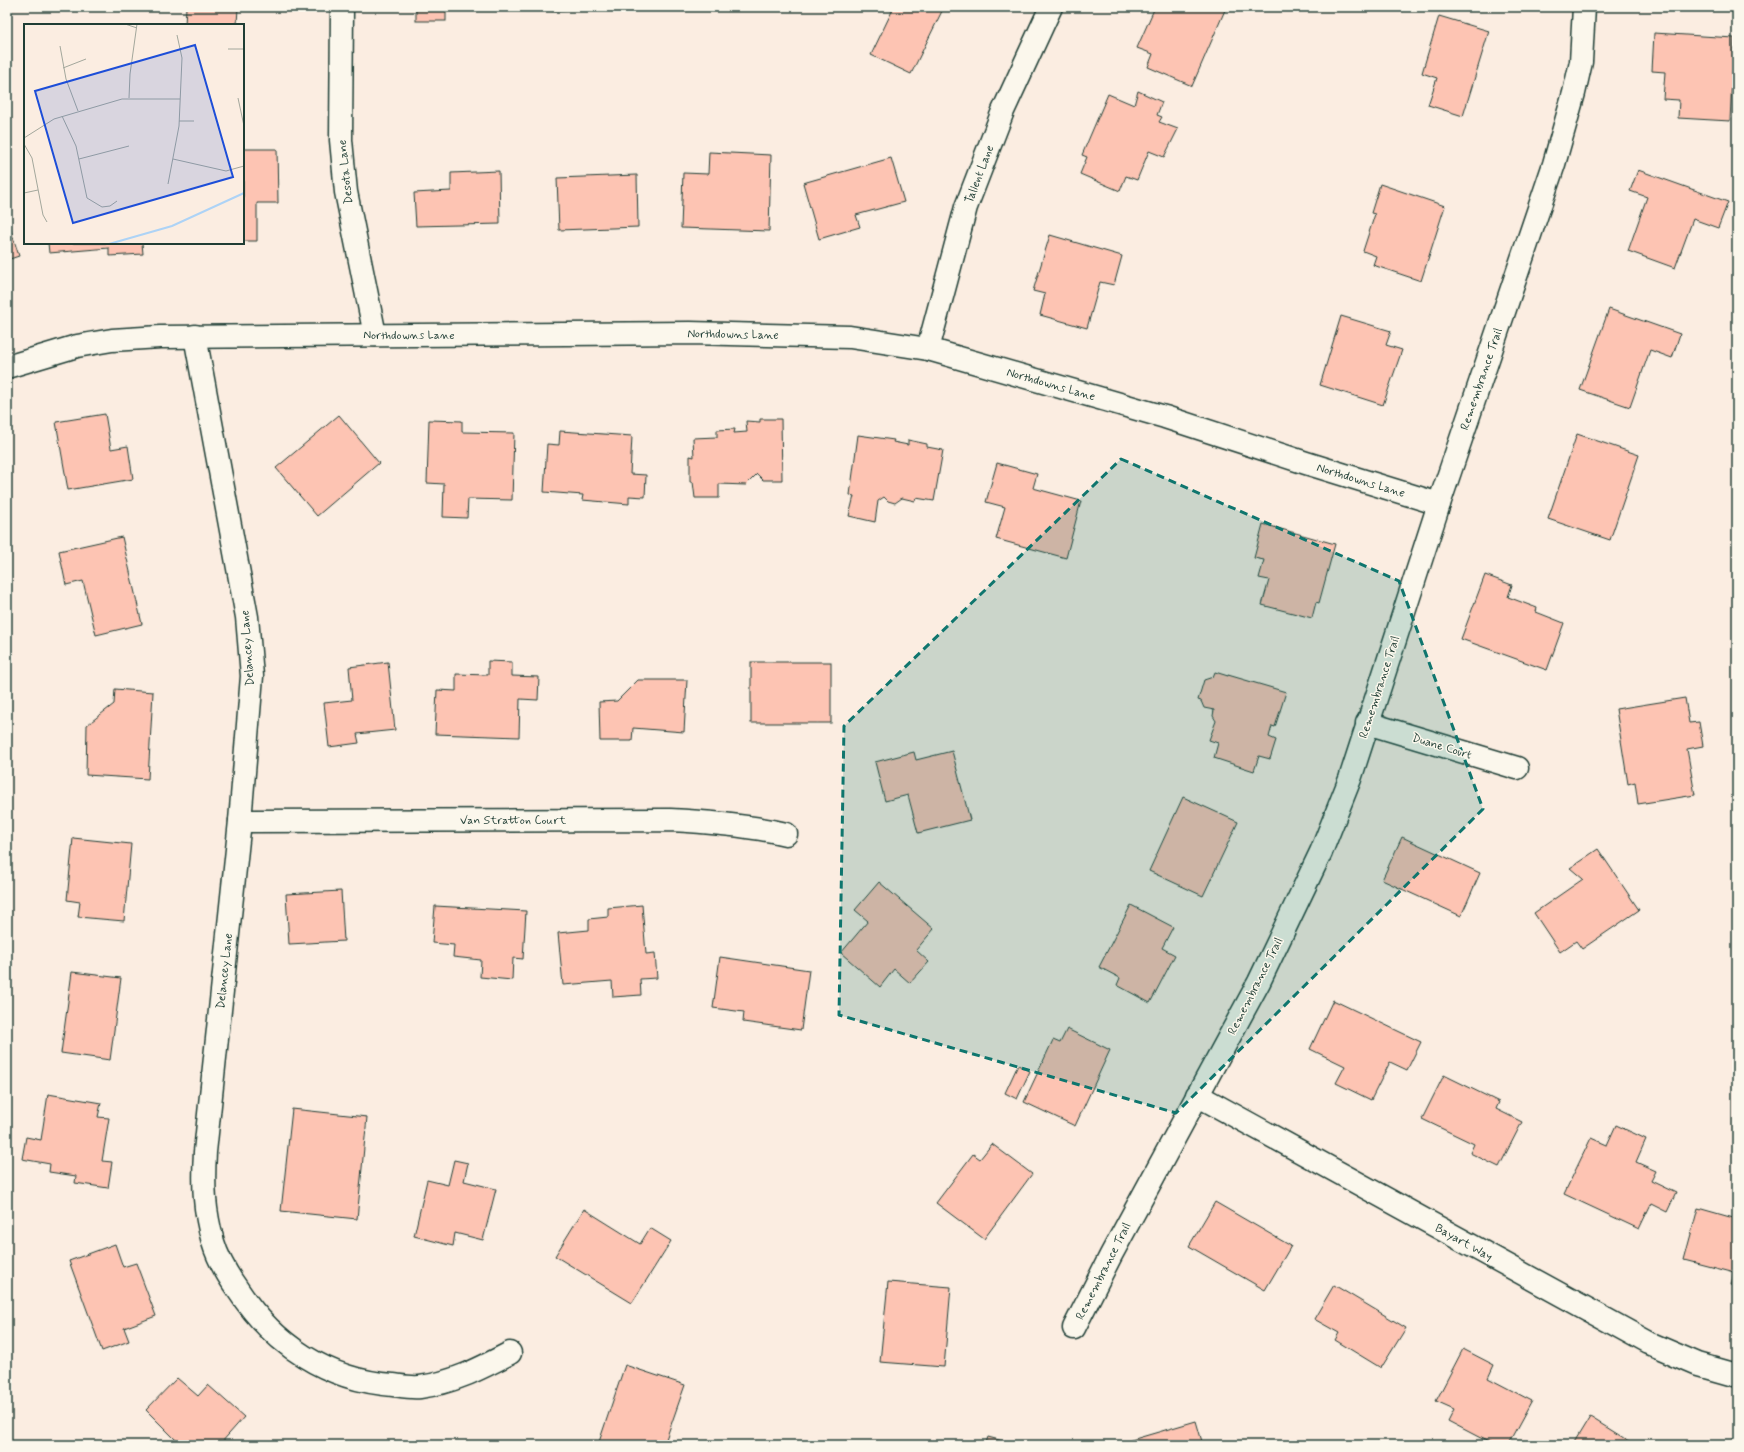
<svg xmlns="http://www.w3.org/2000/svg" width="1744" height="1452" viewBox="0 0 1744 1452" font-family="Mynerve,sans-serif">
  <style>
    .building { fill: #fdc4b3; stroke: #1f3d34 }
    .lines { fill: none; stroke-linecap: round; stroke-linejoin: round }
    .minor-casing { stroke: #1f3d34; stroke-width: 25 }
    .minor { stroke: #fbf7ec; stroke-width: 22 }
    .marked { fill: #0f766e; fill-opacity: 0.2; stroke: #0f766e; stroke-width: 3; stroke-dasharray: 8 5; stroke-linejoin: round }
    .labels { text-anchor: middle; stroke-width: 3; stroke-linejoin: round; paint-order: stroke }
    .street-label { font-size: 12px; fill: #1f3d34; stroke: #fbf7ec }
    .inset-river { fill: none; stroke: #add3f6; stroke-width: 2 }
    .inset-road { fill: none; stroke: #a3a79c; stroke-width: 1 }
    .view { fill: #1d4ed8; fill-opacity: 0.15; stroke: #1d4ed8; stroke-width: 2 }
    .inset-edge { fill: none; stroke: #1f3d34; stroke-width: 2 }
  </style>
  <rect width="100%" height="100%" fill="#fbede1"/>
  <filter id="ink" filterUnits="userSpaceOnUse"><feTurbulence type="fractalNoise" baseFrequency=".025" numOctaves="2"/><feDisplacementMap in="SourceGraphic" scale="8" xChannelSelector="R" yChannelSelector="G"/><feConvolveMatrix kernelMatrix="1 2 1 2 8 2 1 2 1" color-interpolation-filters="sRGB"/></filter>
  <g filter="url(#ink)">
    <g class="building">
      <polygon points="186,7 238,7 237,25 185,25"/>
      <rect x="416" y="7" width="30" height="14"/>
      <polygon points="552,7 593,7 552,11"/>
      <polygon points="894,7 944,7 911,74 871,55"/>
      <polygon points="1155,7 1219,7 1225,10 1192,86 1148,67 1153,54 1137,48"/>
      <polygon points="1439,16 1489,31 1463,116 1428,105 1437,78 1422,73"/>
      <polygon points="1654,33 1734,38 1730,121 1678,118 1679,100 1663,99 1665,72 1652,71"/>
      <polygon points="1138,91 1162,102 1157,115 1162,117 1159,122 1178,129 1164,157 1149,151 1137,180 1126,176 1120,191 1080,174 1087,157 1082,155 1108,94 1134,105"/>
      <polygon points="243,149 277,149 278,203 257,203 257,241 243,241"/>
      <polygon points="709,152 771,155 769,231 681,228 683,173 708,174"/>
      <polygon points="891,158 904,202 856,215 860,227 819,239 803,183"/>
      <polygon points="1638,170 1728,202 1718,228 1693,219 1675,268 1628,251 1647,197 1630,191"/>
      <polygon points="499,171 500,224 416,226 414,193 451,191 451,173"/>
      <polygon points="637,175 638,227 559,230 557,178"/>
      <polygon points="1380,184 1445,206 1421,281 1373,265 1376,256 1363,251 1375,214 1371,213"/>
      <polygon points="7,218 19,256 7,260"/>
      <polygon points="1050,235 1122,256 1114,285 1100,282 1087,328 1040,315 1045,294 1033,291"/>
      <polygon points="48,243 142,243 143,254 109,256 109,248 49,253"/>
      <polygon points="1609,309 1680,334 1672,358 1650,350 1630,407 1580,390"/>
      <polygon points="1341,316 1391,331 1386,345 1402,350 1383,405 1320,385"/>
      <polygon points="105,414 111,449 128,446 133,479 68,490 56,422"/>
      <polygon points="339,415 379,463 317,516 276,468"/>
      <polygon points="760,419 781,419 782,480 763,480 757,474 746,485 719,484 719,498 695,498 693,482 690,482 690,456 694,457 693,438 717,437 717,430 735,429 734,433 747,432 746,421 760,422"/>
      <polygon points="429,420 462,421 462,432 514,433 512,500 468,499 467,518 443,517 444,484 427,483"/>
      <polygon points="560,431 632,436 630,474 646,475 645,497 629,496 629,504 582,500 583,495 544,492 547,444 559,445"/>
      <polygon points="1577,434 1639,455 1610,540 1548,519"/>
      <polygon points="858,435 894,440 893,442 908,445 908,440 927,444 927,447 943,450 934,501 916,498 915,501 902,498 895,503 888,501 884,497 878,501 875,522 849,516 854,496 850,495"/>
      <polygon points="997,463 1037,474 1033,488 1081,501 1066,558 996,539 1005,507 986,502"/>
      <polygon points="1263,524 1335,544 1319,603 1316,602 1312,618 1262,605 1269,580 1259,578 1264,560 1254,558"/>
      <polygon points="122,537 142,624 96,635 83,581 66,585 59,551"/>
      <polygon points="1485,575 1512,585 1508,597 1537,608 1536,612 1564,623 1547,670 1461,639"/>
      <polygon points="488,661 512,662 512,676 539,677 538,700 520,699 519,737 435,734 437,690 456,691 456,674 488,675"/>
      <polygon points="388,662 395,730 357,734 359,743 329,747 324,703 352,700 349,667"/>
      <rect x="751" y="662" width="80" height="61"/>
      <polygon points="1215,672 1228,676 1228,675 1286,692 1275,727 1272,726 1269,737 1276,740 1270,759 1259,756 1254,771 1214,758 1218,743 1209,740 1216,721 1213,716 1214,710 1204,708 1201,701 1198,700 1204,680 1213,677"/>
      <polygon points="638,680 687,680 684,732 633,728 632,741 600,741 599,702 617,701"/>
      <polygon points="115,689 153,692 148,779 86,775 87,725 114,704"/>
      <polygon points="1685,698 1689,723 1699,722 1703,746 1687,749 1695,795 1638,804 1635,782 1628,784 1616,709"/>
      <polygon points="952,751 970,820 918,833 908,795 885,801 875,762 914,752 916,760"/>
      <polygon points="1183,797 1238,822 1203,896 1149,871"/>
      <polygon points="1402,837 1480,873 1461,916 1382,880"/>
      <polygon points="73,838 131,844 124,921 78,917 80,902 67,900"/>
      <polygon points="1598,849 1639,910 1582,949 1576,941 1560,952 1534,913 1583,879 1570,868"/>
      <polygon points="879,882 934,929 916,950 929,962 910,983 894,969 880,987 841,953 868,921 855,910"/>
      <polygon points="341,891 344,941 289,944 286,894"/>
      <polygon points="642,905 646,954 655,953 657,978 640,979 641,995 613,997 612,981 563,985 558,933 589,930 589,919 608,917 608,908"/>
      <polygon points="1131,905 1173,927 1162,948 1175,955 1150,1003 1117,985 1120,978 1099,967"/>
      <polygon points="435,906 526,911 523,959 513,958 512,980 480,977 481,960 453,957 454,945 432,943"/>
      <polygon points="720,957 809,970 801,1030 743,1022 744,1012 713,1008"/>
      <polygon points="72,972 121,978 110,1060 61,1053"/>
      <polygon points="1333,1000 1421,1042 1407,1070 1390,1062 1371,1100 1336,1083 1345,1066 1310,1049"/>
      <polygon points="1067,1029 1110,1050 1075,1126 1024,1102 1053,1040 1060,1043"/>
      <polygon points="1018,1065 1030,1071 1017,1099 1005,1093"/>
      <polygon points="1444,1075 1499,1102 1496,1109 1522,1122 1499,1167 1470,1153 1474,1144 1422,1119"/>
      <polygon points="48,1094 101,1103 98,1117 109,1118 102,1161 112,1162 108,1188 75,1183 76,1176 49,1172 50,1164 22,1159 26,1137 41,1140"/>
      <polygon points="292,1109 367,1117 357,1219 281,1211"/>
      <polygon points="1616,1125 1646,1139 1636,1162 1656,1171 1651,1181 1676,1193 1667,1212 1651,1204 1639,1229 1564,1194 1591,1138 1607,1145"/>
      <polygon points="992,1144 1032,1174 984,1239 936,1203 973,1154 980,1159"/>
      <polygon points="454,1160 468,1163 464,1181 496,1189 483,1240 455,1233 453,1246 414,1236 427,1180 448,1185"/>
      <polygon points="1215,1202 1291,1246 1265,1290 1189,1246"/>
      <polygon points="1698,1208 1737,1219 1737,1287 1731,1286 1734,1273 1684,1260"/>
      <polygon points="584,1209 640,1244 650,1228 671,1241 632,1303 555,1256"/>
      <polygon points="115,1244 123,1267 136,1263 156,1316 124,1328 129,1341 102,1351 69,1261"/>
      <polygon points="888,1282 951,1287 944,1367 880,1362"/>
      <polygon points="1334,1285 1406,1328 1383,1365 1382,1365 1381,1368 1335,1340 1339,1333 1314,1319"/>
      <polygon points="1463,1349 1494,1365 1488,1378 1532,1401 1508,1445 1494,1445 1448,1421 1454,1409 1436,1401"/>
      <polygon points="625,1365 685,1385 664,1445 598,1445"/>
      <polygon points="177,1378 198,1396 208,1385 244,1417 221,1443 223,1445 176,1445 178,1442 146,1410"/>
      <polygon points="1590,1417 1635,1445 1573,1445"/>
      <polygon points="1196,1421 1203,1445 1122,1445 1121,1443"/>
      <polygon points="988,1437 1018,1445 985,1445"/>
      <polygon points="1552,1441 1559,1445 1549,1445"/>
    </g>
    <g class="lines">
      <g class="minor-casing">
        <g id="minor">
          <polyline points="342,7 341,140 346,192 375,335"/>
          <path d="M195,336L247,617L252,676L240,821L205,1152C203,1185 204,1210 213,1242C218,1259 228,1276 238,1290C274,1345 327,1380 393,1385C401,1386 411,1388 420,1387C453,1383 481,1368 510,1353"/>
          <polyline points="928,349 966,207 1003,111 1051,7"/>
          <polyline points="7,367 77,346 112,340 160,337 690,333 850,337 928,349 1165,417 1306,463 1439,504"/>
          <polyline points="1367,723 1517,768"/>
          <path d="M240,821L670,820C709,822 747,825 786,834"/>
          <polyline points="1197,1095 1649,1343 1698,1364 1737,1375"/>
          <polyline points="1074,1328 1111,1255 1259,982 1321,852 1350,779 1439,504 1554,164 1574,93 1581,62 1584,7"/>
        </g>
      </g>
      <use href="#minor" class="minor"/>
    </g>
  </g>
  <path class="marked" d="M1121,459L1399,581L1483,809L1176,1113L839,1015L844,726Z"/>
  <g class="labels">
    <g class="street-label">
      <text transform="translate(345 172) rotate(-96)" y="4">Desota Lane</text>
      <text transform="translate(979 174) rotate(-69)" y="4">Tallent Lane</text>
      <text transform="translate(733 334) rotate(1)" y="4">Northdowns Lane</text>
      <text x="409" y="339">Northdowns Lane</text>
      <text transform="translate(1481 379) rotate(-71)" y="4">Remembrance Trail</text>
      <text transform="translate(1051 384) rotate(16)" y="4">Northdowns Lane</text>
      <text transform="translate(1361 480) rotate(17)" y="4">Northdowns Lane</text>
      <text transform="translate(247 648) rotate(-94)" y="4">Delancey Lane</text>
      <text transform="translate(1379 687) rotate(-72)" y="4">Remembrance Trail</text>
      <text transform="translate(1442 746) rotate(17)" y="4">Duane Court</text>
      <text x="513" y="824">Van Stratton Court</text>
      <text transform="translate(224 971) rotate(-84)" y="4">Delancey Lane</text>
      <text transform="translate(1255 986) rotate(-63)" y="4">Remembrance Trail</text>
      <text transform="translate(1464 1242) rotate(29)" y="4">Bayart Way</text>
      <text transform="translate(1103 1271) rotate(-63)" y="4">Remembrance Trail</text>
    </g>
  </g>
  <g transform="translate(24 24)">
    <rect width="220" height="220" fill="#fbede1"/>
    <path class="inset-river" d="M85,220L148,202L220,169"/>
    <path class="inset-road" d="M101,0L113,4M36,22L42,55L54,87M204,25H220M39,44L62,35M105,74L106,50L113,0M214,74L220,102M38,92L52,122L63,174L78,183L86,182L93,177M155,97H170M0,114L30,95L98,75H156M0,120L8,134L19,191L23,198M55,135L105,122M149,135L202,147L220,142M144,160L155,102L158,34L153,11M0,169L14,166"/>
    <path class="view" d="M171,21L209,153L49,199L11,67Z"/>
    <rect width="220" height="220" class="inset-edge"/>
  </g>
  <rect width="1744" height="1452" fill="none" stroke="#fbf7ec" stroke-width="24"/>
  <rect x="12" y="12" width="1720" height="1428" fill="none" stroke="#1f3d34" stroke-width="1.5" filter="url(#ink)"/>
</svg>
